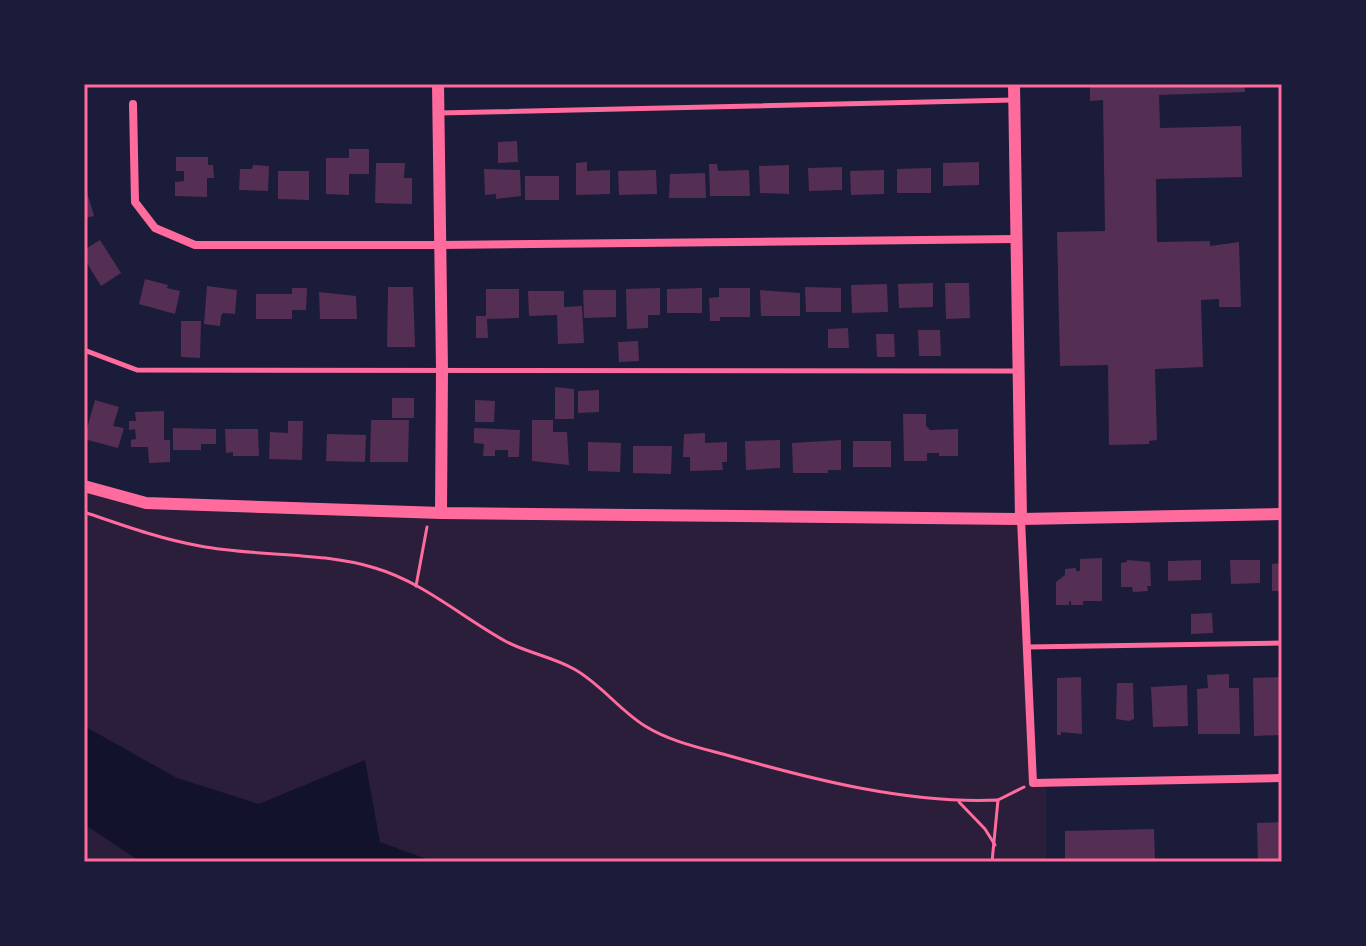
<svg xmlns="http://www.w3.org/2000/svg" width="1366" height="946" viewBox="0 0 1366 946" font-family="Manrope,sans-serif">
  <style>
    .green { fill: #2a1e3b }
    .water { fill: #12122b }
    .building { fill: #542f53 }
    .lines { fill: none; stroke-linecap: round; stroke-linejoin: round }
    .path { stroke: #ff6b9d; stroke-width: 3 }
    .service { stroke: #ff6b9d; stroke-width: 5 }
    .minor { stroke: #ff6b9d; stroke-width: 8 }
    .tertiary { stroke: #ff6b9d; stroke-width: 12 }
    .neatline { fill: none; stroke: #ff6b9d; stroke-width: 3 }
  </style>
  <rect width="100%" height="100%" fill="#1b1b3a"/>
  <polygon class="green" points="84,480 168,508 1025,516 1033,782 1046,783 1046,862 84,862"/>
  <polygon class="water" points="84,726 177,778 259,804 365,760 380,842 435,862 141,862 84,824"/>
  <g class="building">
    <polygon points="1090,84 1245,84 1245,92 1159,95 1160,128 1241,126 1242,177 1156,179 1157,242 1210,241 1210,246 1239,242 1241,307 1219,307 1219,299 1201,300 1203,367 1155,369 1157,440 1149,441 1149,444 1109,445 1108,365 1060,366 1057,232 1105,231 1103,100 1090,101"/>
    <polygon points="517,141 518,162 498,163 498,142"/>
    <polygon points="349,149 369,149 369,174 349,174 349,195 326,194 326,158 349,158"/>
    <polygon points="176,157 208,157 208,165 213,165 214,178 207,178 207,197 175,196 175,182 184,181 184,171 176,171"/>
    <polygon points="587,162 587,171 610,170 610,194 576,195 576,163"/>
    <polygon points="979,162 979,185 943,186 943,163"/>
    <polygon points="376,163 405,163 404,178 412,178 412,204 375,203"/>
    <polygon points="709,164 717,164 718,171 749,170 750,196 710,196"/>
    <polygon points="253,165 269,166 268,191 239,190 240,169 252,169"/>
    <polygon points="789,165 789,194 760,193 759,166"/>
    <polygon points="842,167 842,190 809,191 808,168"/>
    <polygon points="931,168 931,193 897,193 897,169"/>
    <polygon points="484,169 520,170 521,196 496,199 496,194 485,195"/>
    <polygon points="656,170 657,194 619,195 618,171"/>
    <polygon points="884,170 884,194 851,195 850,171"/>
    <polygon points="278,171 309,171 309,200 278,199"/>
    <polygon points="705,173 706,198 669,198 670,174"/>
    <rect x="525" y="176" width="34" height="24"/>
    <polygon points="84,182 94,216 84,218"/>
    <polygon points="100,240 121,273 101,286 84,258 84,250"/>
    <polygon points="145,279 168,285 167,288 180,291 175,314 139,304"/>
    <polygon points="933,283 933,307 899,308 898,284"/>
    <polygon points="945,283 969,283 970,318 946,319"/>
    <polygon points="887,284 888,312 852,313 851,285"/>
    <polygon points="207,286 237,290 235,314 223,313 221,316 220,326 204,324"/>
    <polygon points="388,287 413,287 415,347 387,347"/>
    <polygon points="805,287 841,288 841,312 806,312"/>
    <polygon points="292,288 307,288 306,310 292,310 292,319 256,319 256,294 292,294"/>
    <polygon points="660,288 660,315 648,315 648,328 627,329 626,289"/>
    <polygon points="702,288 702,313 667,313 667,289"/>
    <polygon points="719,288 750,288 750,317 720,317 720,321 710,321 709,298 719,297"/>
    <polygon points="486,289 519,289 519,318 487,319 488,338 476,338 476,316 486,316"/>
    <polygon points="583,290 616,290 616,317 584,318"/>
    <polygon points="760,290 800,293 800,316 761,316"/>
    <polygon points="528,291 564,291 564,307 582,306 584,343 558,344 557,315 529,316"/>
    <polygon points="319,292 356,296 357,319 320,319"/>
    <polygon points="181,321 201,321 200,358 181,357"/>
    <polygon points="848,328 849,348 828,348 828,329"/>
    <polygon points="918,330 940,330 941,356 919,356"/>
    <polygon points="876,334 894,334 895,357 877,357"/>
    <polygon points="638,341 639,361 619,362 618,342"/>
    <polygon points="555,387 574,389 574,419 555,419"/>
    <polygon points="599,390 599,412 578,413 578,391"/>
    <rect x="392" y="398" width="22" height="20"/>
    <polygon points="95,400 119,407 113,426 124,428 118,448 84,439"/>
    <polygon points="475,400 495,401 494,422 475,422"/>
    <polygon points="164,411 164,440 170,440 170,462 149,463 148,447 131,447 131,440 136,439 135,429 129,430 129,421 136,421 135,412"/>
    <polygon points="903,414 926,414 926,426 930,430 958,429 958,456 939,456 939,453 927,453 927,461 904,461"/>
    <polygon points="371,420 409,420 408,462 370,462"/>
    <polygon points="532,420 553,420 553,432 567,432 569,465 532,461"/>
    <polygon points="288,421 303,421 302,460 269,459 270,432 288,433"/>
    <polygon points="173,428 216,429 216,444 201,444 201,450 173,450"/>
    <polygon points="474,428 520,430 519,457 508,457 508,450 495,450 495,456 483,456 484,444 474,443"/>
    <polygon points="225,429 258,429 259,456 233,456 233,452 226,453"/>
    <polygon points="705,433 705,443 727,442 727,462 722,462 723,470 690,471 690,457 683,457 684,434"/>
    <polygon points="327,434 366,435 365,462 326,461"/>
    <polygon points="780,440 780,468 746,470 745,441"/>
    <polygon points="841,440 841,470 828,470 828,473 793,473 792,443"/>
    <rect x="853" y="441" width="38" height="26"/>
    <polygon points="588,442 621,443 620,472 588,471"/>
    <polygon points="633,446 672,446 671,474 633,473"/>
    <polygon points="1102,558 1102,601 1083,601 1083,605 1071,605 1071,601 1069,602 1069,605 1056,605 1056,582 1065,575 1065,569 1076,568 1076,571 1080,571 1080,559"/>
    <polygon points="1127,560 1150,562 1151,586 1147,586 1148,591 1133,592 1132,587 1121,587 1121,563 1127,562"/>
    <polygon points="1201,560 1201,580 1168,581 1168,561"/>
    <polygon points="1230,560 1260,560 1260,583 1231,584"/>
    <polygon points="1282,563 1282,591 1272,591 1272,564"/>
    <polygon points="1212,613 1213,633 1191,634 1191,614"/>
    <polygon points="1229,674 1229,688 1239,688 1240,734 1198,734 1197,689 1208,688 1207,675"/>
    <polygon points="1081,677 1082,734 1061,732 1061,735 1057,735 1057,678"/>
    <polygon points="1282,677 1282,735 1254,736 1253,678"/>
    <polygon points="1117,683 1133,683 1134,719 1129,721 1116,719"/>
    <polygon points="1187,685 1188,726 1153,727 1151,687"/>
    <polygon points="1282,822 1282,862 1258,862 1257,823"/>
    <polygon points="1154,829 1155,862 1065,862 1065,831"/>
  </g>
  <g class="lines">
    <g class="path">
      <path d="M84,512C122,525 160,539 200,546C257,557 319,551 375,568C423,582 463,618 507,642C528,653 553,657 574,669C601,684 619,710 645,726C671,742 701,748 730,756C815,780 909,804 998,800L992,862"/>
      <polyline points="416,586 427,527"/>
      <polyline points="998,800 1024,787"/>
      <polyline points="959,802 985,829 995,845"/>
    </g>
    <g class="service">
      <polyline points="439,113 1013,100"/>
      <polyline points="84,350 137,370 1019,371"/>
      <polyline points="1027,647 1282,643"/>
    </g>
    <g class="minor">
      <polyline points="133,104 135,202 155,228 195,245 441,245 1017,239"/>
      <polyline points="1021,519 1033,783 1282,778"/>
    </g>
    <g class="tertiary">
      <polyline points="438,84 442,370 441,513"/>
      <polyline points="1014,84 1021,519"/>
      <polyline points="84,486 146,503 441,513 1021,519 1282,514"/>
    </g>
  </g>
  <rect width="1366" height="946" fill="none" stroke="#1b1b3a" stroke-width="172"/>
  <rect x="86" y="86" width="1194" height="774" class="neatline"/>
</svg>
